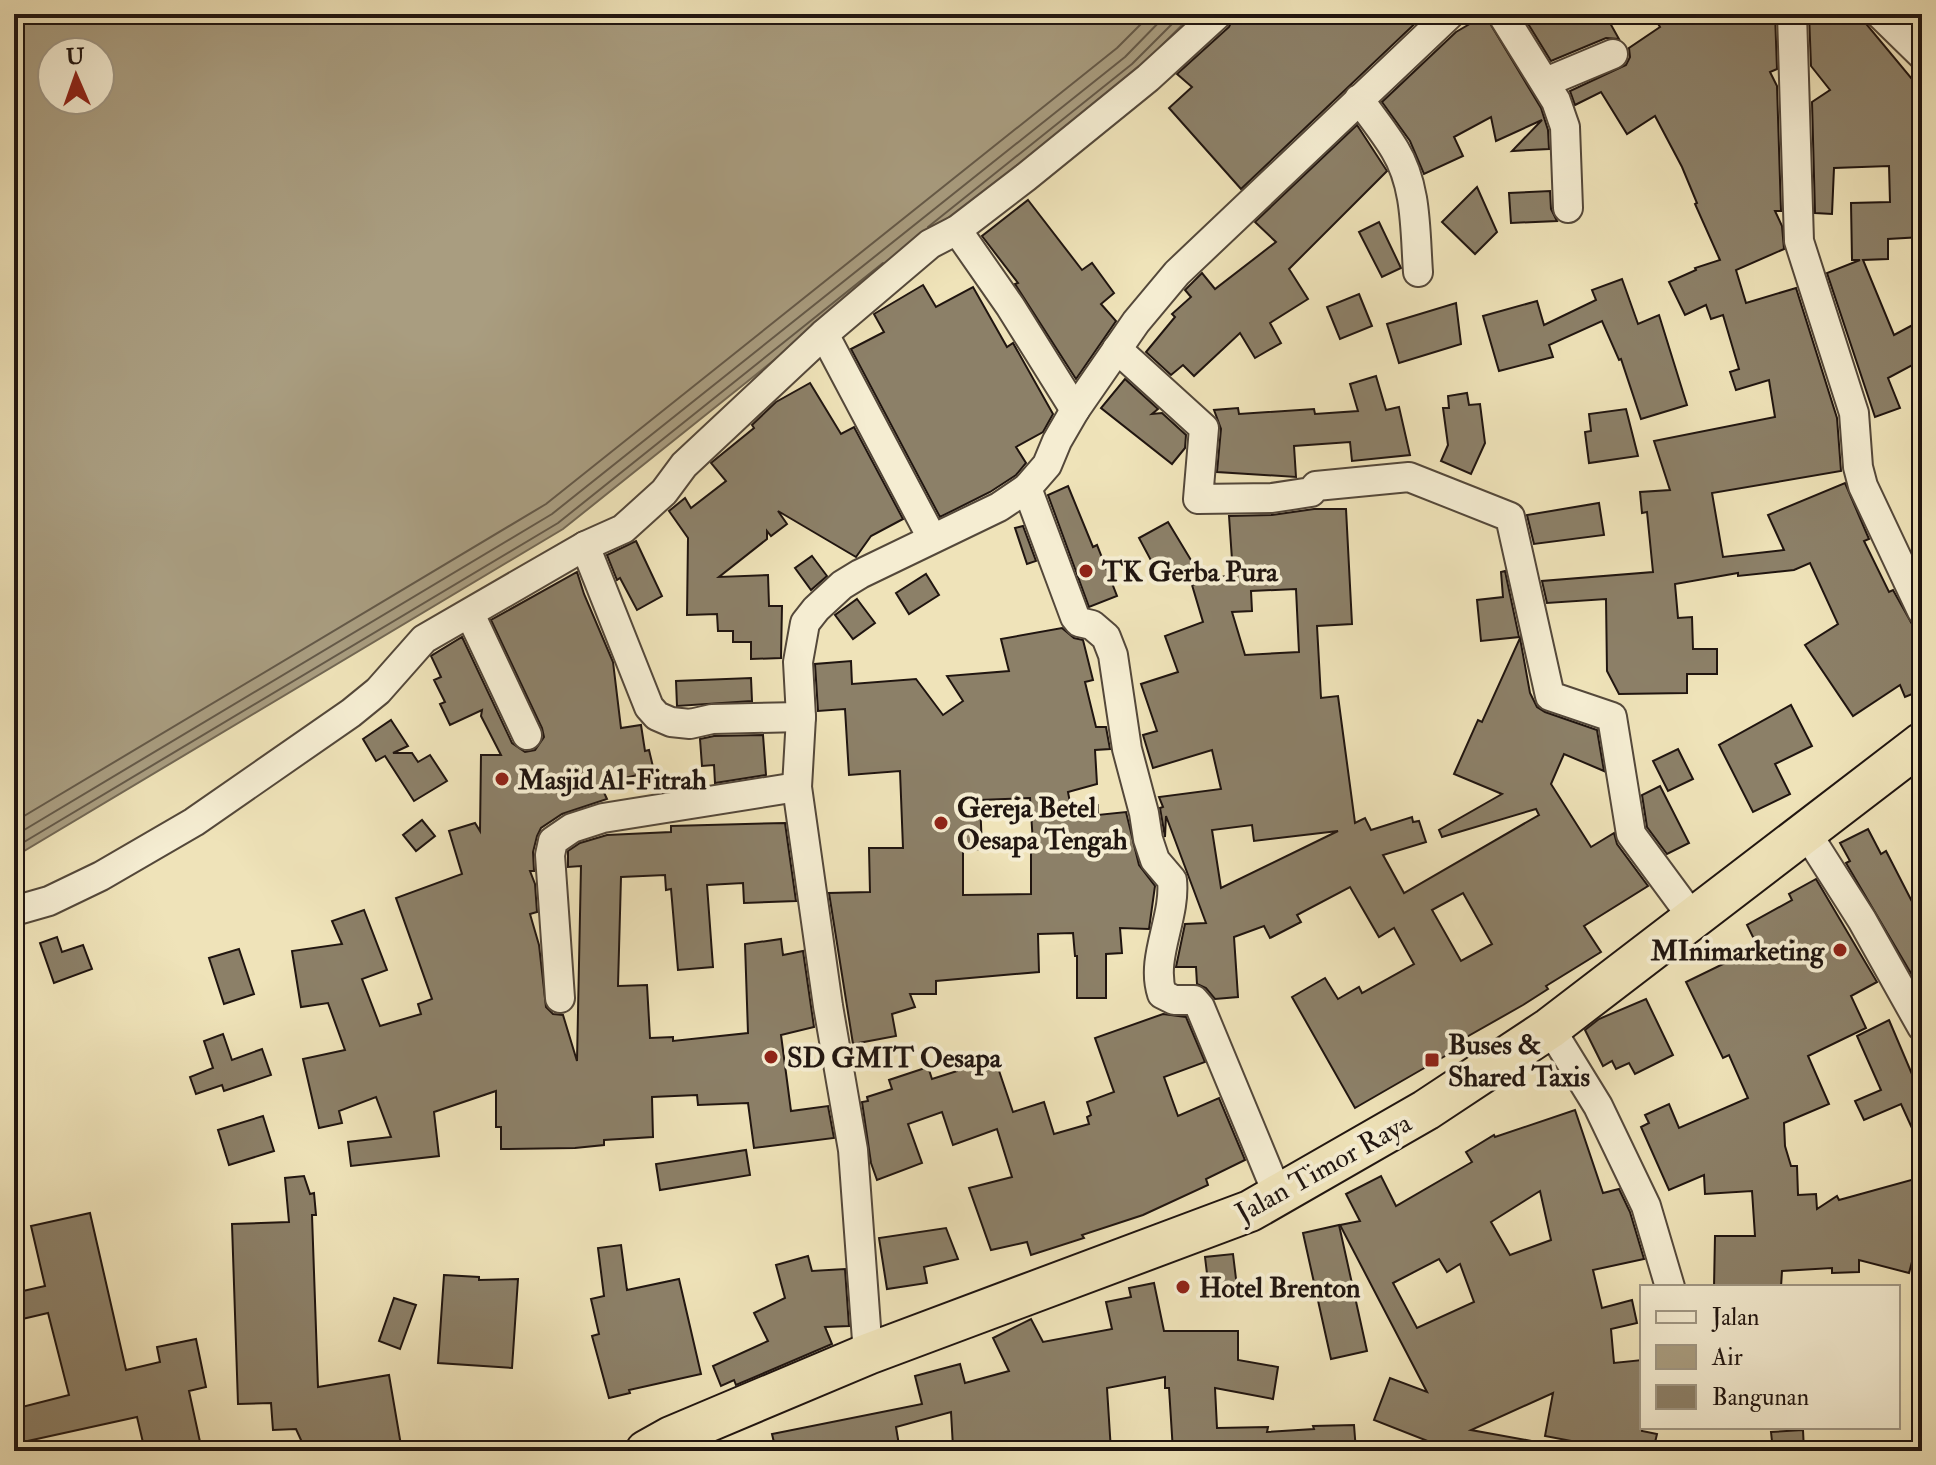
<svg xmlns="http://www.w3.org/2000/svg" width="1936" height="1465" viewBox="0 0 1936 1465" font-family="'IM FELL Double Pica',serif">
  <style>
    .water { fill: #a99d80; stroke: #726753; stroke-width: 2; fill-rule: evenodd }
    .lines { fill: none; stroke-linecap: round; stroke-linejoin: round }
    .shore { stroke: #645948; stroke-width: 2 }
    .building { fill: #8c8068; stroke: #201510; stroke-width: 2; fill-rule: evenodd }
    .minor-casing { stroke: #54483a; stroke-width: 32 }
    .highway-casing { stroke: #201510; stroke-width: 44 }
    .minor { stroke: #f5edd2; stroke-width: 28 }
    .highway { stroke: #efe3b9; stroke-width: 40 }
    .poi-dot { fill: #8f2418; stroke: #f5edd2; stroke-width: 3 }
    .labels { text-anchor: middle; stroke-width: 8; stroke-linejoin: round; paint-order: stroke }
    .poi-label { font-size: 28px; font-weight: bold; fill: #201510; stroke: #f5edd2; text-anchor: start }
    .street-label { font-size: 28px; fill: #201510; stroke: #f5edd2 }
  </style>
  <rect width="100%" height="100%" fill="#efe3b9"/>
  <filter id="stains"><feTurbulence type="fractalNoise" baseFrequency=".0025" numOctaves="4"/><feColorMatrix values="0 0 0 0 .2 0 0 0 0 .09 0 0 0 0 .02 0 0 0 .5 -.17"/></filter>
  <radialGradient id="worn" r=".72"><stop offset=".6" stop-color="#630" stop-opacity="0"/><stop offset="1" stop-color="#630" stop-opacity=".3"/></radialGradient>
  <path class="water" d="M14,14H1193L1137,70L563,529L14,857ZM52,52H100V100H52Z"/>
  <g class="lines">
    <g class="shore">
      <polyline points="928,227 1132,64 1182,14"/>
      <polyline points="14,822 546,504 1117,48 1151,14"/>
      <polyline points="14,836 552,514 1125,57 1167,14"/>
      <polyline points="14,848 558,523 883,263"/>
    </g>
  </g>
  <g class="building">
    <polygon points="1235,14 1425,14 1241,189 1169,108 1192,87 1177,74 1229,27"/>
    <polygon points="1522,14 1605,14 1619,39 1606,38 1551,61"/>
    <polygon points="1652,14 1775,14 1777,69 1770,72 1777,86 1781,211 1775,211 1782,226 1784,249 1736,270 1746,303 1796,288 1837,418 1841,471 1712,493 1723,557 1784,550 1768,515 1845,483 1869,539 1864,541 1889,592 1893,590 1912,624 1922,628 1922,690 1905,697 1900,685 1853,716 1805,645 1838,624 1810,563 1794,570 1738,576 1738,573 1675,584 1678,618 1692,617 1693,649 1717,649 1717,674 1687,674 1687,693 1619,694 1607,671 1606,599 1547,603 1542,581 1653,572 1647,512 1642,513 1640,492 1670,490 1654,441 1775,417 1769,380 1736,390 1730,372 1739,369 1723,315 1711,319 1706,305 1685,315 1669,282 1696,270 1695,268 1720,260 1695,204 1697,203 1682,167 1655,116 1627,134 1601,92 1575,105 1570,91 1626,65 1630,57 1629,48 1660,27"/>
    <polygon points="1809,14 1858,14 1922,91 1922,237 1888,239 1888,259 1863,260 1894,335 1922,320 1922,360 1888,378 1900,408 1875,417 1827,273 1860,260 1852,260 1851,203 1890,202 1889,166 1834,168 1832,214 1815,213 1812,102 1830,90 1811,66"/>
    <polygon points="1485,15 1541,108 1548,130 1549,149 1512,151 1542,120 1496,141 1491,117 1454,137 1463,156 1424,174 1410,141 1382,102 1456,32"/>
    <polygon points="1357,125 1387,171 1289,269 1308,299 1270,323 1281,343 1255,358 1240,333 1194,376 1183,365 1171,375 1146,352 1175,317 1172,314 1191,297 1185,290 1202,273 1215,289 1276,242 1255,222"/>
    <polygon points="1477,187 1497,232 1475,254 1442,222"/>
    <polygon points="1550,191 1551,209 1557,221 1511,223 1509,193"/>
    <polygon points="1028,200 1082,270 1092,263 1114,293 1101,304 1116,321 1076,379 1015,284 1018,283 982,236"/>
    <polygon points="1379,222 1401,268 1382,277 1359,232"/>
    <polygon points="1622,279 1638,324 1659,315 1687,405 1641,419 1621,359 1619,360 1602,321 1549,345 1553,357 1499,371 1483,316 1537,301 1544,325 1596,300 1592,290"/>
    <polygon points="923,285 936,307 973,287 1007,347 1013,343 1053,414 1043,432 1016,447 1026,463 1016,475 990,492 940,517 851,349 884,332 874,314"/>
    <polygon points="1359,294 1372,326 1340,339 1327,307"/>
    <polygon points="1456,303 1461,344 1399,363 1387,324"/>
    <polygon points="1376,376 1386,410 1399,407 1410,455 1352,461 1350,442 1294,446 1296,477 1217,472 1221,429 1214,410 1238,408 1239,414 1314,409 1315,414 1358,411 1350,384"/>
    <polygon points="1125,379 1158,409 1152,414 1162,413 1186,435 1185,448 1172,464 1101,408"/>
    <polygon points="810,383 841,434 854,427 903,519 871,536 856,557 778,511 787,524 771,536 767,531 767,539 719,577 768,575 769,606 782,606 781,658 751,659 751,642 733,642 733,631 718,631 717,614 687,615 688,538 669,511 685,498 691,508 726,481 711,463 754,428 752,425 776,402"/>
    <polygon points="1467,393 1469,405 1480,404 1485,443 1471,474 1441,461 1448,445 1443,408 1449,408 1448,396"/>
    <polygon points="1626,409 1638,456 1589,463 1585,432 1591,431 1589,414"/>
    <polygon points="1068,486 1093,547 1097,545 1117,596 1089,607 1048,495"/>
    <polygon points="1599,503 1604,535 1534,544 1527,515"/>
    <path d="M1314,509H1346L1352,624L1317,626L1321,698L1338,696L1355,823L1365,818L1371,830L1412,817L1413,822L1419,821L1426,842L1383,855L1404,893L1539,815L1536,809L1442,837L1439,830L1502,794L1454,774L1478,720L1482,722L1520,638L1530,693L1537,707L1545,712L1597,730L1604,771L1564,754L1551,784L1591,847L1614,833L1617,844L1648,886L1584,926L1601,952L1546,986L1548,989L1523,1005L1456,1043L1459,1048L1355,1108L1292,997L1325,978L1338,999L1359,987L1362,993L1414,964L1394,928L1379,937L1350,887L1297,915L1301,922L1270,938L1264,926L1234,937L1238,997L1215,999L1206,988L1197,984L1196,967H1176L1185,924L1206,923L1166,816L1165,837L1160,808L1163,807L1159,797L1221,789L1212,750L1153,768L1143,735L1157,731L1141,684L1178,672L1165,636L1203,622L1192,585L1233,574L1229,516L1272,515ZM1296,589L1299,652L1245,655L1232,612L1252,611L1251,591ZM1252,825L1254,841L1338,831L1221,888L1212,830ZM1463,893L1492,944L1461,961L1432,910Z"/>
    <polygon points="1168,522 1194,565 1162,581 1139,538"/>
    <polygon points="1023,526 1036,561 1027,564 1015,528"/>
    <polygon points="636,541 662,596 637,610 620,578 617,580 607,555"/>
    <polygon points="812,556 827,576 811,590 795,568"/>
    <polygon points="1505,571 1519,637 1481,641 1477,600 1503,597 1501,572"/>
    <polygon points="577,572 584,594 613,662 621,728 641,725 645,751 649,750 654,771 600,784 607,799 562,814 541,828 537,836 533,852 534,871 530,871 535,884 537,912 530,914 539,945 546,1007 553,1014 563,1015 577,1061 581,866 568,867 568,851 580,843 607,835 671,832 671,826 785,823 796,901 744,903 743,883 707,885 713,967 678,970 671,889 666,890 665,875 621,877 618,986 647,985 650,1038 673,1037 673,1041 748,1033 745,944 781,939 783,955 803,951 814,1027 781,1035 791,1111 828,1106 834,1138 754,1148 748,1103 698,1105 697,1095 652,1097 653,1137 604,1140 604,1145 575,1148 501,1149 501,1127 496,1127 496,1091 434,1112 439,1156 351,1166 348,1142 391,1137 376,1097 339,1111 342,1123 319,1128 303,1059 345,1050 328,1003 301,1007 292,951 342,944 332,921 364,910 387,970 362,979 380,1026 421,1014 418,1004 432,999 396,898 462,874 449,831 475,823 480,831 481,755 501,755 481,716 482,710 450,725 440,704 445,702 434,680 441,677 431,656 462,637 512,743 525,752 535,750 544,737 542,728 491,620"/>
    <polygon points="926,574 939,595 909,614 896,593"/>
    <polygon points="857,599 875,623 853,639 835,615"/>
    <path d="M1062,628L1074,638L1083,640L1093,680L1085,682L1096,727H1106L1110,749L1095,750L1097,784L1068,792L1071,808L1098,805V815L1126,812L1139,865L1155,886L1149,929L1120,928L1122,953L1106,954V998H1077V956H1075L1073,933L1038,934L1039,972L936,981V994H910L915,1007L892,1014L896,1036L853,1044L829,893L870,892L869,848H903L900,771L849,775L845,709L818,711L815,664L851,661L852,684L916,679L943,715L963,701L947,676L1009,671L1001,639ZM1030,798L1033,843H1031V894L963,895V850L982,849L980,800Z"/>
    <polygon points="751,678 752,701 677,706 676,681"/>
    <polygon points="1791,705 1812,746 1775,764 1790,794 1753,812 1719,745"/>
    <polygon points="391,720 408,746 393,753 412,753 418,762 430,755 447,781 414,801 385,756 376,761 363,739"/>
    <polygon points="763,735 766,775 715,783 714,765 702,766 700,739 714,736"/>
    <polygon points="1678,749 1693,779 1668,791 1653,761"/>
    <polygon points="1660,786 1689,843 1667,854 1647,827 1642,795"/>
    <polygon points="422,820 435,836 416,851 403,835"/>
    <polygon points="1868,829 1881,854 1886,851 1922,921 1922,992 1846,863 1850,861 1840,843"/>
    <polygon points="1816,879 1877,982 1851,996 1866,1028 1808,1056 1829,1104 1784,1123 1785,1146 1791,1166 1797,1166 1798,1195 1816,1194 1817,1209 1837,1196 1839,1200 1922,1177 1922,1246 1916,1247 1909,1273 1859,1260 1859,1272 1832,1273 1832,1268 1782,1271 1781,1287 1714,1287 1715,1236 1755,1236 1752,1191 1705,1194 1704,1175 1669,1190 1641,1127 1649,1123 1645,1115 1669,1104 1679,1128 1748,1098 1729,1055 1723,1058 1686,982 1758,947 1747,925 1792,900 1789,894"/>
    <polygon points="57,937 62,952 83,945 92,969 54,983 40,943"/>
    <polygon points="239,949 254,994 224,1004 209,958"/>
    <polygon points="1646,999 1673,1055 1635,1074 1629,1063 1616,1069 1612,1061 1603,1066 1585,1030 1599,1019"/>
    <polygon points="1163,1014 1186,1017 1205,1062 1164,1077 1178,1116 1219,1098 1245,1160 1206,1179 1208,1185 1143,1215 1082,1235 1084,1238 1031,1255 1027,1242 991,1250 969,1188 1012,1177 997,1129 953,1145 942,1112 908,1124 922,1163 877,1180 871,1163 862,1102 868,1101 867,1097 892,1089 889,1080 928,1067 932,1079 995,1059 1013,1112 1044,1102 1054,1134 1089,1124 1087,1117 1091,1115 1087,1102 1114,1092 1095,1038"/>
    <polygon points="1889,1020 1917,1086 1922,1084 1922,1150 1901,1104 1864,1120 1855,1101 1881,1090 1857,1036"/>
    <polygon points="223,1034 232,1060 262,1049 271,1075 224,1091 222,1085 196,1094 190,1077 213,1068 204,1041"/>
    <path d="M1575,1110L1603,1193L1619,1189L1630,1212L1644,1259L1593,1270L1602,1308L1632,1300L1637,1323L1611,1329L1614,1363L1642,1360V1431L1657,1434L1653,1451H1624L1545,1436L1553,1393L1471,1430L1532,1441L1531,1451H1453L1374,1420L1390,1378L1427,1392L1340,1225L1360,1221L1346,1194L1381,1176L1396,1206L1472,1162L1466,1152L1494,1135L1495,1137ZM1540,1191L1551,1240L1510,1255L1491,1222ZM1439,1259L1447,1272L1460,1264L1474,1302L1417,1328L1393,1283Z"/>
    <polygon points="263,1116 274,1151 229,1165 218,1130"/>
    <polygon points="746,1150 750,1175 660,1190 656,1164"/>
    <polygon points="304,1176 310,1194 314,1193 316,1215 312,1215 318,1387 389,1375 402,1451 306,1451 296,1429 273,1430 271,1403 238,1404 232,1224 289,1222 285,1178"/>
    <polygon points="90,1213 126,1370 160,1362 157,1347 196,1339 206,1387 189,1391 202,1451 145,1451 137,1417 14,1444 14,1409 69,1395 48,1313 14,1321 14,1293 45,1286 31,1226"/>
    <polygon points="1339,1225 1367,1351 1331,1359 1303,1233"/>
    <polygon points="946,1228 958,1259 924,1267 927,1283 887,1289 879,1238"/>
    <polygon points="621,1245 627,1290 679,1279 701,1374 629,1390 630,1393 609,1398 592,1336 599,1334 591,1299 604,1296 598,1248"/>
    <polygon points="1233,1254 1237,1287 1209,1290 1205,1257"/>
    <polygon points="808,1256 812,1271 845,1269 849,1326 825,1327 832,1344 736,1385 734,1380 721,1386 713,1366 768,1341 754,1313 785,1298 776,1265"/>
    <polygon points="444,1275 479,1277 479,1280 518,1279 512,1368 438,1363"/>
    <polygon points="1154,1283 1164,1331 1238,1331 1238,1360 1278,1367 1273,1399 1215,1388 1217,1428 1268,1427 1267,1432 1314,1429 1313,1426 1354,1425 1356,1451 1173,1451 1169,1388 1165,1388 1165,1377 1107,1388 1111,1451 983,1451 981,1446 953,1447 951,1412 896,1427 900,1451 776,1451 772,1434 922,1404 915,1376 960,1364 965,1383 1009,1371 993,1338 1031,1319 1043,1342 1112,1329 1106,1302 1131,1297 1129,1288"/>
    <polygon points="394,1298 416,1305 400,1349 379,1341"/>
    <polygon points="1803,1430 1804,1451 1773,1451 1771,1432"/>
  </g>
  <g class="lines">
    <g class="minor-casing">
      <g id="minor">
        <polyline points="1502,14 1556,101 1565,127 1568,208"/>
        <polyline points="1792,14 1799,241 1854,413 1858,467 1863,486 1922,611"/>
        <polyline points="1880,14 1922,55"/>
        <polyline points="1546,82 1613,54"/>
        <path d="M1359,99C1371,116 1385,133 1395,150C1417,186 1415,231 1418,272"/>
        <polyline points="957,230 1010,306 1075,410"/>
        <polyline points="824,334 932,538"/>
        <polyline points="1117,349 1204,428 1198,499 1272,498 1311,492 1316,486 1409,477 1510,517 1550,696 1612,717 1631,834 1693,918"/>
        <path d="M1027,488L1075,617L1079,622L1092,625L1106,637L1113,655L1127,749L1144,813L1148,839L1155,860L1172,880C1176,918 1150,958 1162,994L1174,1000H1194L1200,1007L1278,1195"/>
        <polyline points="585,546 649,707 657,716 671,722 690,724 712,719 801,717"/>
        <polyline points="470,614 527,735"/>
        <polyline points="1806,832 1862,920 1922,1027"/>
        <polyline points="14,911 49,901 101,876 194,822 351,713 378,691 424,639 585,546 623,529 664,492 684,465 824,334 930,244 957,230 1026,177 1148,78 1218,14"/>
        <polyline points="560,998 550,855 553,841 572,828 603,818 797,787"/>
        <polyline points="1550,1028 1598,1106 1646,1206 1670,1287"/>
        <polyline points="868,1354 853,1150 828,1006 797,787 801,717 798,662 805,623 816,609 842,585 860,574 999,507 1027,488 1047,465 1057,441 1075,410 1136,322 1177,273 1450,14"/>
      </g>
    </g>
    <g class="highway-casing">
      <polyline id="highway" points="646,1451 671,1437 868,1354 1250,1211 1426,1110 1550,1028 1922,743"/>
    </g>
    <use href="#minor" class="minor"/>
    <use href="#highway" class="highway"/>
  </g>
  <g class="poi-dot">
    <circle cx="1086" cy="571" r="8"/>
    <circle cx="502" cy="779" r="8"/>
    <circle cx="941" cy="823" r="8"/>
    <circle cx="1840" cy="950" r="8"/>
    <circle cx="771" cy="1057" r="8"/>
    <rect x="1424" y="1052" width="16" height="16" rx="4"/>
    <circle cx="1183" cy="1287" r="8"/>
  </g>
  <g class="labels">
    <g class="poi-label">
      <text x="1102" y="581">TK Gerba Pura</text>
      <text x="518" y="789">Masjid Al-Fitrah</text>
      <text x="957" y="817">Gereja Betel<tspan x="957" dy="32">Oesapa Tengah</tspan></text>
      <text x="1824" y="960" text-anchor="end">MInimarketing</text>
      <text x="1448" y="1054">Buses &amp;<tspan x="1448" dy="32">Shared Taxis</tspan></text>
      <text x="787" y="1067">SD GMIT Oesapa</text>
      <text x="1199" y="1297">Hotel Brenton</text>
    </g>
    <g class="street-label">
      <text transform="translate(1323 1167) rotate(-29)" y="10">Jalan Timor Raya</text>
    </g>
  </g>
  <rect width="1936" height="1465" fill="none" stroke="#efe3b9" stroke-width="48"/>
  <rect x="16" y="16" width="1904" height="1433" fill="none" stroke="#201510" stroke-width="4"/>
  <rect x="24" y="24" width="1888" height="1417" fill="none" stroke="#201510" stroke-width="2"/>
  <rect x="1640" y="1285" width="260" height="144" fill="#f5edd2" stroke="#a09784" stroke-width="2"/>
  <rect x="1656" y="1311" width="40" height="12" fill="#f5edd2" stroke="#a09784" stroke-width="2"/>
  <text x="1712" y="1325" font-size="24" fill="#201510">Jalan</text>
  <rect x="1656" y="1345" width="40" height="24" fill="#a99d80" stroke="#a09784" stroke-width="2"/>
  <text x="1712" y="1365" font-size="24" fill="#201510">Air</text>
  <rect x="1656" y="1385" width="40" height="24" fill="#8c8068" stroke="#a09784" stroke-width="2"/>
  <text x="1712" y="1405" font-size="24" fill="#201510">Bangunan</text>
  <g transform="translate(76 76) rotate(358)"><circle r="38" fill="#f5edd2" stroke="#a09784" stroke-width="2"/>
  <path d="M0-6L14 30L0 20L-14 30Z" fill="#8f2418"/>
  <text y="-12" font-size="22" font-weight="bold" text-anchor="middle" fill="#201510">U</text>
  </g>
  <rect width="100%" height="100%" filter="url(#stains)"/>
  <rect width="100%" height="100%" fill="url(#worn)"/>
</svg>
